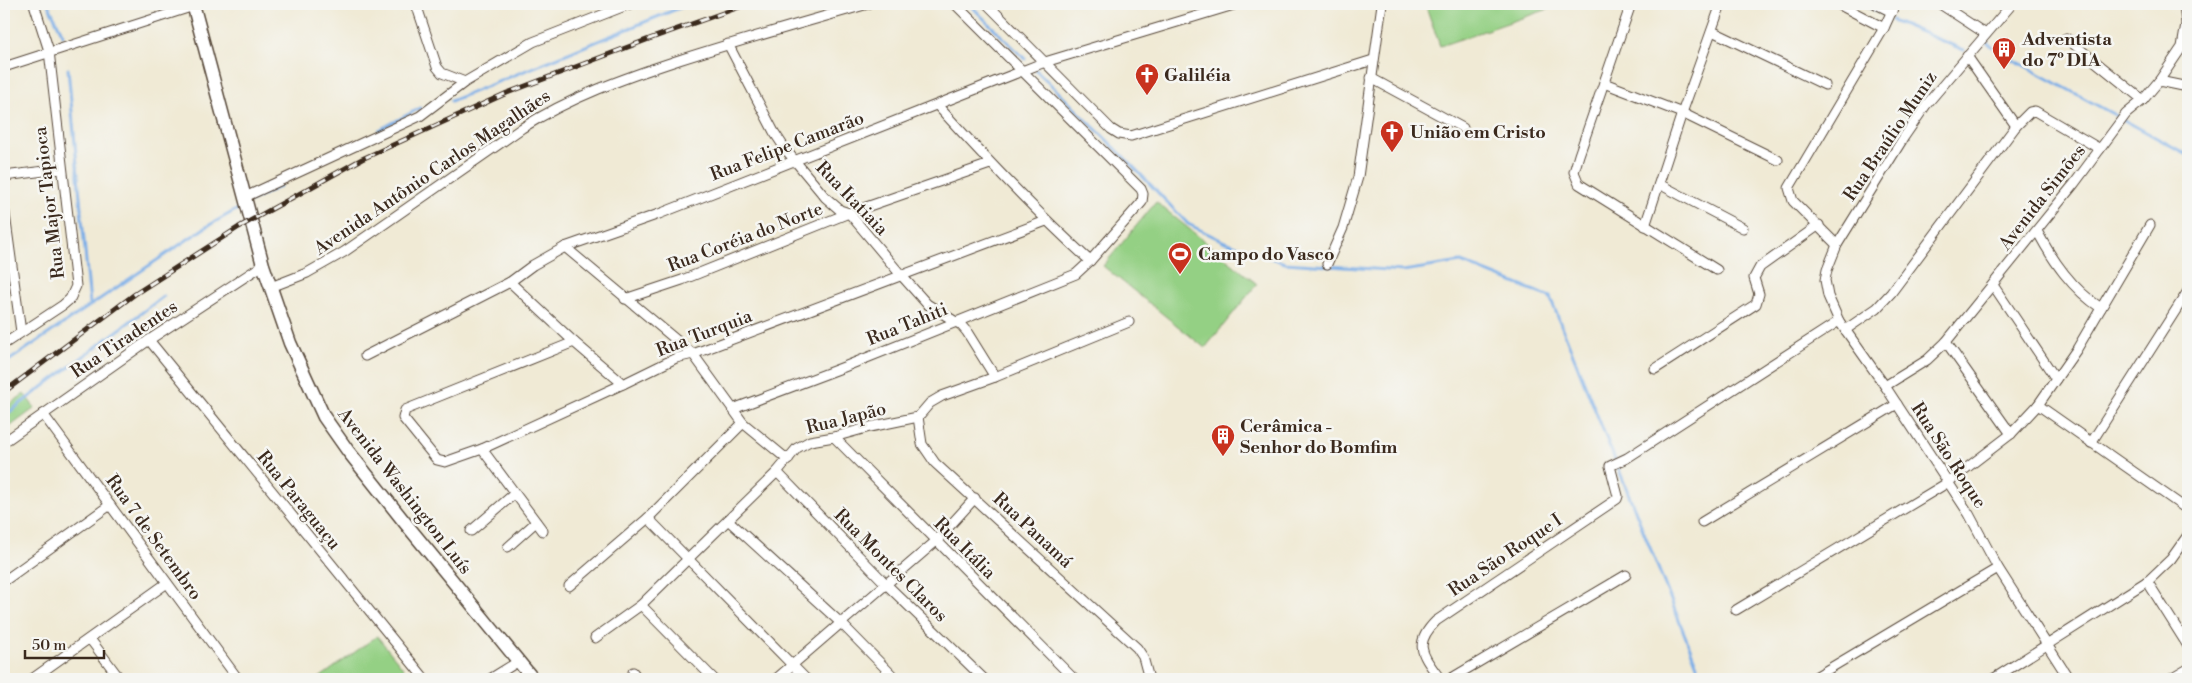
<svg xmlns="http://www.w3.org/2000/svg" width="2192" height="683" viewBox="0 0 2192 683" font-family="'Libre Bodoni',serif">
  <style>
    .green { fill: #94d084; stroke: #687d51 }
    .lines { fill: none; stroke-linecap: round; stroke-linejoin: round }
    .stream { stroke: #7baee7; stroke-width: 3 }
    .minor-casing { stroke: #564739; stroke-width: 11 }
    .secondary-casing { stroke: #564739; stroke-width: 15 }
    .minor { stroke: #fff; stroke-width: 9 }
    .secondary { stroke: #fff; stroke-width: 12 }
    .rail-casing { stroke: #3b2a1e; stroke-width: 5 }
    .rail { stroke: #f6f6f2; stroke-width: 3; stroke-dasharray: 9; stroke-linecap: butt }
    .labels { text-anchor: middle; stroke-width: 5; stroke-linejoin: round; paint-order: stroke }
    .poi-label { font-size: 18px; font-weight: bold; fill: #3b2a1e; stroke: #f6f6f2; text-anchor: start }
    .street-label { font-size: 18px; fill: #3b2a1e; stroke: #f6f6f2 }
  </style>
  <rect width="100%" height="100%" fill="#f6f6f2"/>
  <filter id="ink" filterUnits="userSpaceOnUse"><feTurbulence type="fractalNoise" baseFrequency=".02" numOctaves="2"/><feDisplacementMap in="SourceGraphic" scale="10" xChannelSelector="R" yChannelSelector="G"/><feConvolveMatrix kernelMatrix="1 2 1 2 8 2 1 2 1" color-interpolation-filters="sRGB"/></filter>
  <filter id="wash" filterUnits="userSpaceOnUse"><feTurbulence type="fractalNoise" baseFrequency=".0096" numOctaves="4" result="noise"/><feDisplacementMap in="SourceGraphic" scale="20" xChannelSelector="R" yChannelSelector="G"/><feGaussianBlur stdDeviation="1.12" result="paint"/><feColorMatrix in="noise" values="0 0 0 0 0 0 0 0 0 0 0 0 0 0 0 0 0 1.4 0 .05"/><feComposite in="paint" operator="in"/></filter>
  <g filter="url(#wash)">
    <rect width="100%" height="100%" fill="#f0ead5"/>
    <g class="green">
      <polygon points="1425,4 1563,4 1440,46"/>
      <polygon points="1156,202 1257,284 1205,348 1103,266"/>
      <polygon points="24,394 35,408 4,431 4,408"/>
      <polygon points="377,636 412,679 318,679"/>
    </g>
    <g class="lines">
      <g class="stream">
        <polyline points="48,4 63,35"/>
        <polyline points="969,4 1025,59"/>
        <polyline points="1863,4 1885,15"/>
        <polyline points="1892,20 1964,50"/>
        <polyline points="1987,43 2005,55 2188,155"/>
        <polyline points="68,69 90,304"/>
        <polyline points="1036,70 1122,155 1188,224 1225,242 1285,263 1403,271 1461,262 1550,297 1702,678 1699,679"/>
        <polyline points="451,101 689,4"/>
        <polyline points="379,130 420,108"/>
        <polyline points="250,202 280,186"/>
        <polyline points="4,364 206,227 243,206"/>
        <polyline points="4,416 164,296"/>
      </g>
    </g>
  </g>
  <g filter="url(#ink)">
    <g class="lines">
      <g class="minor-casing">
        <g id="minor">
          <polyline points="416,4 437,67 442,73 465,82"/>
          <polyline points="987,4 1111,129 1119,134 1131,136 1373,60"/>
          <polyline points="1631,4 1579,155 1574,172 1579,184 1717,270"/>
          <polyline points="1838,4 1884,28"/>
          <polyline points="1876,4 1892,12"/>
          <polyline points="1940,4 1986,34"/>
          <polyline points="2012,4 1926,105 1904,137 1837,245 1827,270 1825,280 1828,296 1839,321 1885,386 1969,514 1998,568 2069,679"/>
          <polyline points="1712,31 1825,85"/>
          <polyline points="2066,38 2143,100"/>
          <polyline points="728,44 774,132 786,150 825,197 840,210 849,213 901,275 927,304 961,325 967,332 995,377"/>
          <polyline points="4,67 194,6"/>
          <polyline points="1371,78 1463,128"/>
          <polyline points="2159,81 2188,87"/>
          <polyline points="1604,83 1682,113 1778,160"/>
          <path d="M937,105C986,159 1036,212 1090,261"/>
          <polyline points="2016,126 2030,112 2035,111 2100,149"/>
          <polyline points="4,176 61,169"/>
          <polyline points="1659,184 1743,228"/>
          <polyline points="245,197 420,116 465,82 533,42 630,4"/>
          <polyline points="4,207 21,332"/>
          <polyline points="1645,226 1682,113 1721,4"/>
          <path d="M2037,231C2053,261 2072,289 2101,308"/>
          <polyline points="1837,245 1793,201 1789,188 1884,28 1895,4"/>
          <polyline points="565,247 693,354 743,423 788,460"/>
          <polyline points="1327,264 1343,228 1358,177 1382,4"/>
          <polyline points="510,282 574,342 623,384"/>
          <polyline points="1993,285 2056,379"/>
          <path d="M271,287L307,273L344,252L522,128C571,97 624,78 679,60C741,40 805,22 868,4"/>
          <polyline points="625,299 682,280 849,213 990,164"/>
          <polyline points="1845,330 1877,308 1891,293 2016,126 1967,56"/>
          <polyline points="149,340 425,679"/>
          <polyline points="574,342 405,410 403,418 437,460 445,462 482,449 623,384 676,358 693,354 1046,221"/>
          <polyline points="1946,342 2011,434"/>
          <polyline points="4,344 63,305 70,299 76,286 49,51 34,4"/>
          <polyline points="365,356 510,282 533,265 565,247 659,214 1045,62 1237,4"/>
          <polyline points="1655,369 1756,304 1759,294 1754,278 1760,267 1819,225"/>
          <polyline points="1885,386 1927,360 1946,342 2074,184 2126,114 2143,100 2159,81 2182,47 2186,24 2184,4"/>
          <polyline points="2038,405 2188,510"/>
          <polyline points="733,409 844,367 1076,274 1090,261 1142,202 1143,194 1141,189 955,4"/>
          <polyline points="43,414 238,679"/>
          <polyline points="918,417 922,444 935,463 1137,648 1143,657 1149,679"/>
          <polyline points="834,437 1074,679"/>
          <polyline points="4,442 149,340 263,265"/>
          <polyline points="2091,443 2188,291"/>
          <polyline points="482,449 543,531"/>
          <polyline points="777,472 887,585 984,679"/>
          <polyline points="648,518 806,679"/>
          <polyline points="728,520 842,624 896,679"/>
          <polyline points="1702,522 1897,404"/>
          <polyline points="471,531 514,494"/>
          <polyline points="508,547 536,522"/>
          <polyline points="4,581 110,505"/>
          <polyline points="2147,581 2188,646"/>
          <polyline points="569,586 648,518 743,423"/>
          <polyline points="641,605 714,679"/>
          <polyline points="1736,610 1947,483 2011,434 2038,405 2077,349 2150,225"/>
          <polyline points="595,638 641,605 777,472 797,448 810,441 834,437 870,427 918,417 930,403 942,396 995,377 1129,322"/>
          <polyline points="90,639 120,679"/>
          <polyline points="633,672 638,679"/>
          <polyline points="32,679 167,583"/>
          <polyline points="490,679 519,661"/>
          <polyline points="776,679 935,542 975,498"/>
          <path d="M1440,679C1423,655 1412,645 1436,621L1617,499L1618,496L1610,466L1627,458L1839,321"/>
          <polyline points="1450,679 1626,575"/>
          <polyline points="1812,679 1998,568"/>
          <polyline points="1993,679 2149,580 2171,559 2188,535"/>
          <polyline points="2171,679 2188,669"/>
        </g>
      </g>
      <g class="secondary-casing">
        <polyline id="secondary" points="193,4 263,265 290,343 324,417 348,451 406,524 533,679"/>
      </g>
      <use href="#minor" class="minor"/>
      <use href="#secondary" class="secondary"/>
      <g class="rail-casing">
        <polyline id="rail" points="4,392 135,294 239,227 362,159 507,93 649,39 748,4"/>
      </g>
      <use href="#rail" class="rail"/>
    </g>
  </g>
  <defs>
    <g id="building-pin" transform="scale(1.25)"><path d="M0 17L-7.5 6A9.5 9.5 0 1 1 7.5 6Z" fill="#c8321e" stroke="#f6f6f2"/><path d="M-4-6H4V6H1V3H-1V6H-4ZM-2.5-4.3h1.7v1.8h-1.7ZM.8-4.3h1.7v1.8H.8ZM-2.5-1h1.7V.8h-1.7ZM.8-1h1.7V.8H.8Z" fill="#fff"/></g>
    <g id="church-pin" transform="scale(1.25)"><path d="M0 17L-7.5 6A9.5 9.5 0 1 1 7.5 6Z" fill="#c8321e" stroke="#f6f6f2"/><path d="M-1.2-6h2.4v3.5h3.3v2.4h-3.3V6h-2.4V-.1h-3.3v-2.4h3.3Z" fill="#fff"/></g>
    <g id="stadium-pin" transform="scale(1.25)"><path d="M0 17L-7.5 6A9.5 9.5 0 1 1 7.5 6Z" fill="#c8321e" stroke="#f6f6f2"/><path d="M0-5a6.5 5 0 1 0 0 10a6.5 5 0 1 0 0-10ZM-3.5-1.8h7v3.6h-7Z" fill="#fff"/></g>
  </defs>
  <g fill-rule="evenodd">
    <use href="#building-pin" x="2004" y="49"/>
    <use href="#church-pin" x="1147" y="75"/>
    <use href="#church-pin" x="1392" y="132"/>
    <use href="#stadium-pin" x="1180" y="254"/>
    <use href="#building-pin" x="1223" y="436"/>
  </g>
  <g class="labels">
    <g class="poi-label">
      <text x="2022" y="45">Adventista<tspan x="2022" dy="21">do 7º DIA</tspan></text>
      <text x="1164" y="81">Galiléia</text>
      <text x="1410" y="138">União em Cristo</text>
      <text x="1198" y="260">Campo do Vasco</text>
      <text x="1240" y="432">Cerâmica -<tspan x="1240" dy="21">Senhor do Bomfim</tspan></text>
    </g>
    <g class="street-label">
      <text transform="translate(1890 136) rotate(-56)" y="6">Rua Braúlio Muniz</text>
      <text transform="translate(787 146) rotate(-21)" y="6">Rua Felipe Camarão</text>
      <text transform="translate(432 172) rotate(-34)" y="6">Avenida Antônio Carlos Magalhães</text>
      <text transform="translate(2042 197) rotate(-52)" y="6">Avenida Simões</text>
      <text transform="translate(852 198) rotate(46)" y="6">Rua Itatiaia</text>
      <text transform="translate(49 203) rotate(-97)" y="6">Rua Major Tapioca</text>
      <text transform="translate(745 237) rotate(-21)" y="6">Rua Coréia do Norte</text>
      <text transform="translate(907 324) rotate(-22)" y="6">Rua Tahiti</text>
      <text transform="translate(704 333) rotate(-21)" y="6">Rua Turquia</text>
      <text transform="translate(124 339) rotate(-34)" y="6">Rua Tiradentes</text>
      <text transform="translate(846 418) rotate(-14)" y="6">Rua Japão</text>
      <text transform="translate(1949 455) rotate(57)" y="6">Rua São Roque</text>
      <text transform="translate(405 491) rotate(52)" y="6">Avenida Washington Luís</text>
      <text transform="translate(299 500) rotate(51)" y="6">Rua Paraguaçu</text>
      <text transform="translate(1033 530) rotate(43)" y="6">Rua Panamá</text>
      <text transform="translate(154 537) rotate(54)" y="6">Rua 7 de Setembro</text>
      <text transform="translate(965 548) rotate(45)" y="6">Rua Itália</text>
      <text transform="translate(1505 555) rotate(-34)" y="6">Rua São Roque I</text>
      <text transform="translate(891 565) rotate(45)" y="6">Rua Montes Claros</text>
    </g>
  </g>
  <rect width="2192" height="683" fill="none" stroke="#f6f6f2" stroke-width="20"/>
  <path d="M25 650v8h79v-8" fill="none" stroke="#3b2a1e" stroke-width="2.5"/>
  <text x="32" y="650" font-size="15" fill="#3b2a1e" stroke="#f6f6f2" stroke-width="4" paint-order="stroke">50 m</text>
</svg>
